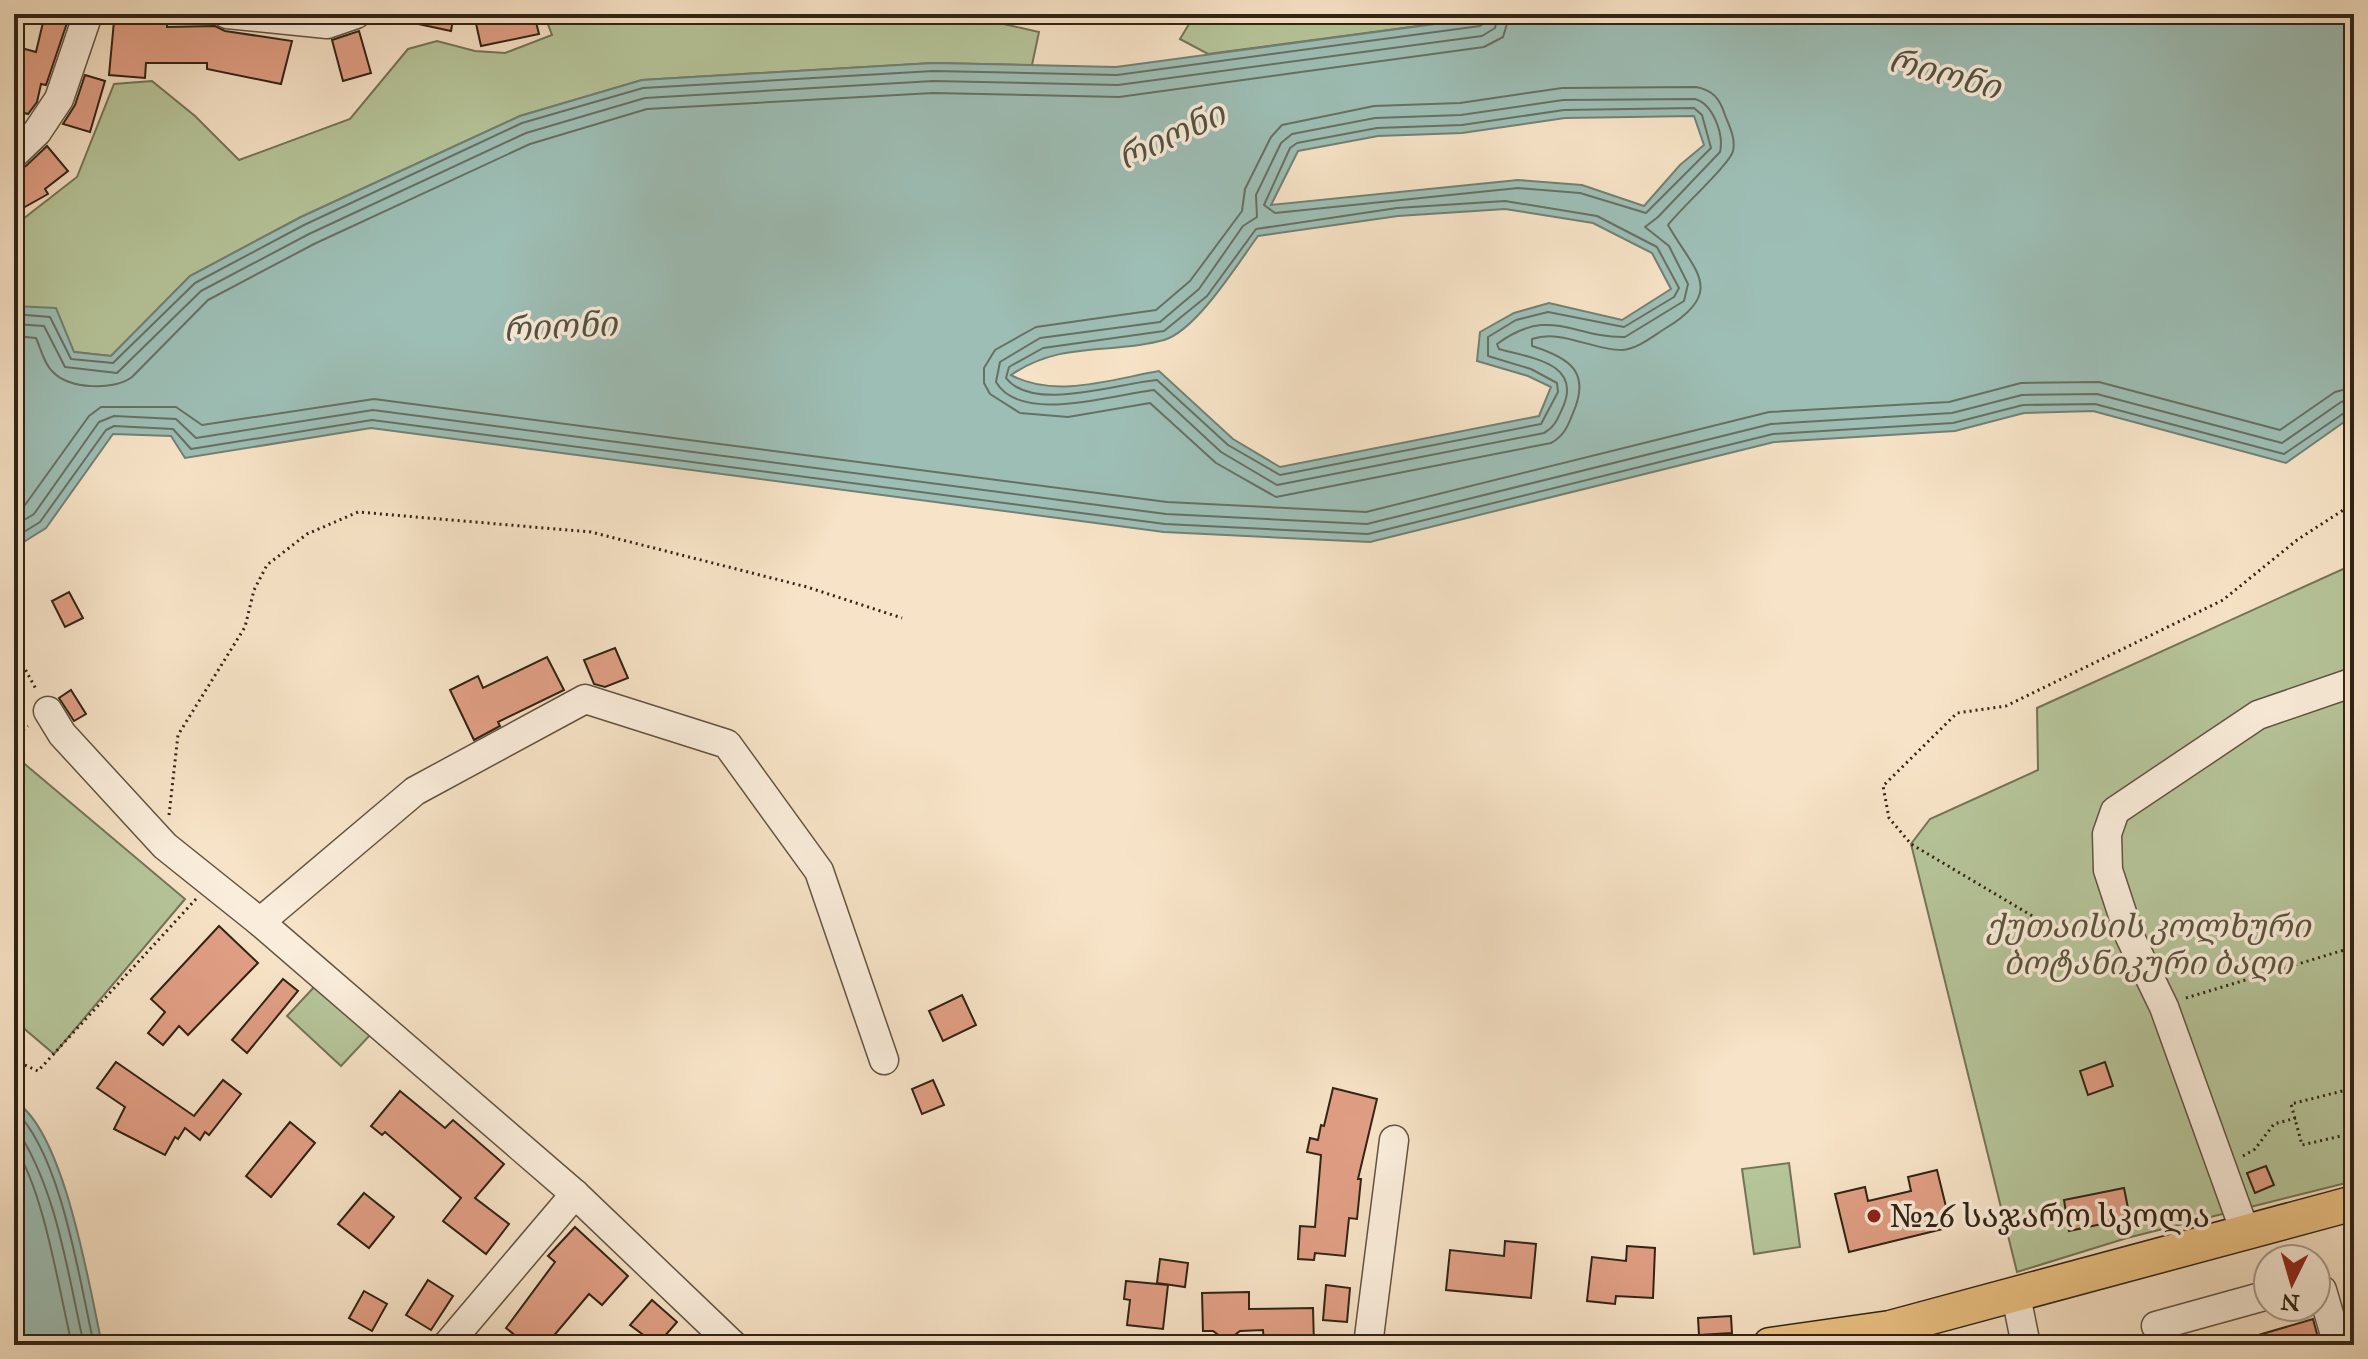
<svg xmlns="http://www.w3.org/2000/svg" width="2368" height="1359" viewBox="0 0 2368 1359" font-family="'IM FELL Great Primer','Noto Serif Georgian',serif">
  <style>
    .green { fill: #b6c59a; stroke: #747457; stroke-width: 2 }
    .water { fill: #9dbeb5; stroke: #728075; stroke-width: 2; fill-rule: evenodd }
    .lines { fill: none; stroke-linecap: round; stroke-linejoin: round }
    .shore { stroke: #677064; stroke-width: 2 }
    .building { fill: #e19f85; stroke: #312314; stroke-width: 2 }
    .minor-casing { stroke: #625341; stroke-width: 31 }
    .major-casing { stroke: #312314; stroke-width: 37 }
    .path { stroke: #312314; stroke-width: 3; stroke-dasharray: 2 4; stroke-linecap: butt }
    .minor { stroke: #faeddb; stroke-width: 28 }
    .major { stroke: #ecc284; stroke-width: 34 }
    .poi-dot { fill: #8f2418; stroke: #faeddb; stroke-width: 3 }
    .labels { text-anchor: middle; stroke-width: 7; stroke-linejoin: round; paint-order: stroke }
    .park-label { font-size: 32px; font-style: italic; fill: #59543c; stroke: #faeddb }
    .poi-label { font-size: 32px; fill: #312314; stroke: #faeddb; text-anchor: start }
    .water-label { font-size: 34px; font-style: italic; fill: #515244; stroke: #faeddb }
  </style>
  <rect width="100%" height="100%" fill="#f7e3c7"/>
  <filter id="stains"><feTurbulence type="fractalNoise" baseFrequency=".0025" numOctaves="4"/><feColorMatrix values="0 0 0 0 .2 0 0 0 0 .09 0 0 0 0 .02 0 0 0 .5 -.17"/></filter>
  <radialGradient id="worn" r=".72"><stop offset=".6" stop-color="#630" stop-opacity="0"/><stop offset="1" stop-color="#630" stop-opacity=".3"/></radialGradient>
  <g class="green">
    <polygon points="544,14 981,14 990,21 1039,32 1032,65 933,63 642,80 520,116 301,217 190,276 111,356 74,352 14,306 14,226 77,177 114,84 152,81 195,116 239,160 350,119 408,49 437,41 475,51 505,53 552,35"/>
    <polygon points="1195,14 1509,14 1208,54 1180,39"/>
    <polygon points="2354,564 2354,1181 2127,1238 2017,1272 1911,844 1930,819 2038,770 2037,708"/>
    <polygon points="14,755 185,899 54,1054 14,1020"/>
    <polygon points="317,984 371,1034 341,1066 287,1016"/>
    <polygon points="1789,1163 1800,1247 1754,1254 1742,1169"/>
  </g>
  <g class="water">
    <path d="M1509,14H2354V415L2286,463L2093,411L2024,413L1955,431L1774,442L1370,542L1164,532L371,428L185,458L171,436L113,434L46,528L14,548V306L56,308L74,352L111,356L190,276L301,217L520,116L642,80L933,63L1116,67ZM1694,116L1704,145L1680,165L1644,206L1582,185L1518,180L1271,205L1298,151L1378,136L1462,133L1565,118ZM1505,209L1593,223L1652,253L1671,289L1622,320L1549,303L1514,313L1480,332L1477,361L1528,376L1551,387L1539,416L1280,467L1233,439L1159,371C1113,379 1055,399 1011,375C1062,340 1110,355 1164,340C1197,330 1238,263 1258,236L1398,216Z"/>
    <path d="M14,1101C64,1128 90,1290 102,1345H14Z"/>
  </g>
  <g class="lines">
    <g class="shore">
      <path d="M1696,87C1713,90 1720,99 1725,115C1729,126 1736,138 1733,151C1730,164 1681,208 1668,225C1694,271 1727,291 1666,328C1653,336 1638,349 1622,350C1592,350 1561,329 1532,339V346C1570,358 1591,372 1573,413C1568,426 1564,436 1551,443L1276,497L1216,463L1150,403L1068,417L1020,413L990,394L984,383V368L995,350L1036,327L1156,310L1190,281L1242,211L1245,189L1271,137L1282,125L1374,106L1460,103L1562,88Z"/>
      <path d="M1695,99C1713,104 1724,134 1720,152L1658,217L1645,227L1669,246L1688,284L1684,301L1625,337C1572,338 1550,305 1497,344L1499,349C1531,358 1582,363 1563,407C1558,418 1555,427 1544,433L1277,485L1221,452L1154,390C1115,394 1021,425 996,382L1000,362L1040,338L1160,322L1199,289L1243,226L1257,217L1256,195L1281,143L1292,134L1375,118L1461,115L1563,100Z"/>
      <polygon points="1694,108 1702,115 1711,148 1646,213 1580,193 1518,188 1275,213 1264,205 1290,148 1297,143 1377,128 1462,125 1564,110"/>
      <path d="M1505,201L1597,216L1657,247L1679,288L1674,297L1624,327L1548,312L1516,320L1488,337V356L1531,369L1557,383L1558,392L1541,424L1280,475L1228,445L1157,380C1119,383 1033,413 1006,378L1009,367L1043,348L1164,331L1207,296L1256,229L1397,208Z"/>
      <polyline points="14,314 50,317 71,359 113,363 195,283 304,225 522,123 643,88 933,71 1117,75 1480,26 1486,22 1488,14"/>
      <polyline points="14,324 44,326 65,367 117,373 201,291 309,234 526,133 645,98 933,81 1118,85 1482,36 1495,28 1498,14"/>
      <path d="M14,336L36,338C41,349 44,364 53,372C69,389 114,391 132,377L208,300L314,244L530,144L647,109L933,93L1119,97L1484,47L1503,37L1510,14"/>
      <polyline points="14,512 25,505 89,416 101,407 176,407 202,425 374,399 1167,502 1366,512 1769,412 1949,402 2021,383 2099,382 2280,430 2335,392 2354,387"/>
      <polyline points="14,526 34,514 99,422 114,416 176,419 196,438 373,410 1166,514 1367,524 1771,424 1952,413 2022,395 2097,394 2282,443 2341,402 2354,399"/>
      <polyline points="14,538 40,522 106,430 114,426 173,429 191,449 372,420 1165,524 1368,534 1773,434 1953,423 2023,405 2095,404 2284,454 2347,411 2354,409"/>
      <path d="M14,1110C61,1152 80,1283 94,1345"/>
      <path d="M14,1125C57,1188 67,1271 84,1345"/>
      <path d="M14,1146C44,1190 59,1291 72,1345"/>
    </g>
  </g>
  <g class="building">
    <polygon points="45,14 70,14 46,85 41,84 37,102 28,114 14,110 14,46 36,52"/>
    <polygon points="404,14 454,14 451,31 404,21"/>
    <polygon points="498,14 534,14 539,34 481,46 475,19"/>
    <polygon points="114,21 167,23 167,27 215,26 225,31 292,41 281,84 207,69 207,63 146,63 145,78 109,75"/>
    <polygon points="359,31 371,73 343,81 332,40"/>
    <polygon points="85,75 105,81 90,132 63,124 75,105"/>
    <polygon points="47,146 68,171 45,189 48,194 23,208 14,193 14,171 26,166"/>
    <polygon points="69,592 83,618 65,627 52,601"/>
    <polygon points="615,648 628,678 605,687 594,684 584,660"/>
    <polygon points="547,657 564,690 498,722 500,726 474,740 450,690 478,676 483,688"/>
    <polygon points="71,690 86,714 74,721 59,698"/>
    <polygon points="219,926 258,963 188,1035 179,1026 163,1045 148,1033 165,1012 151,999"/>
    <polygon points="283,979 298,991 247,1053 232,1040"/>
    <polygon points="962,995 976,1025 943,1041 929,1011"/>
    <polygon points="116,1062 194,1116 223,1080 241,1094 209,1135 205,1132 200,1140 185,1128 178,1139 175,1137 165,1155 114,1129 125,1107 97,1088"/>
    <polygon points="2105,1062 2113,1086 2088,1095 2080,1071"/>
    <polygon points="933,1080 944,1105 922,1114 912,1089"/>
    <polygon points="1333,1088 1377,1099 1358,1179 1361,1179 1357,1219 1349,1218 1345,1256 1315,1253 1314,1260 1298,1259 1300,1226 1315,1227 1321,1155 1307,1152 1310,1138 1318,1140 1321,1125 1324,1126"/>
    <polygon points="400,1091 445,1128 453,1120 504,1164 475,1198 509,1224 486,1254 443,1221 461,1198 385,1132 382,1135 371,1126"/>
    <polygon points="290,1122 315,1143 271,1197 246,1176"/>
    <polygon points="2266,1166 2274,1185 2255,1193 2247,1173"/>
    <polygon points="1937,1170 1951,1227 1849,1252 1835,1194 1865,1187 1868,1201 1911,1191 1908,1177"/>
    <polygon points="2124,1188 2130,1218 2069,1231 2064,1200"/>
    <polygon points="364,1193 394,1217 369,1248 338,1224"/>
    <polygon points="575,1227 628,1276 602,1305 589,1294 546,1345 527,1345 506,1328 555,1262 548,1256"/>
    <polygon points="1505,1241 1536,1244 1531,1298 1446,1290 1450,1250 1504,1256"/>
    <polygon points="1627,1246 1655,1248 1653,1298 1616,1296 1615,1304 1587,1301 1592,1257 1626,1261"/>
    <polygon points="1160,1259 1188,1263 1185,1287 1157,1283"/>
    <polygon points="428,1280 453,1296 431,1330 406,1315"/>
    <polygon points="1126,1281 1168,1285 1163,1329 1127,1325 1130,1300 1124,1299"/>
    <polygon points="1326,1285 1350,1288 1347,1322 1323,1320"/>
    <polygon points="364,1291 387,1304 372,1331 349,1318"/>
    <polygon points="1249,1292 1249,1309 1313,1308 1314,1345 1264,1345 1263,1330 1240,1331 1227,1341 1213,1331 1203,1331 1202,1293"/>
    <polygon points="652,1300 677,1322 657,1345 630,1325"/>
    <polygon points="1731,1316 1732,1333 1699,1335 1698,1318"/>
    <polygon points="2313,1319 2320,1345 2239,1345 2238,1341"/>
  </g>
  <g class="lines">
    <g class="minor-casing">
      <g id="minor">
        <polyline points="227,14 327,24 356,14"/>
        <polyline points="14,154 37,132 59,99 88,14"/>
        <polyline points="48,711 62,734 165,846 260,922 575,1194 733,1345"/>
        <polyline points="260,922 415,791 585,699 727,744 819,871 884,1060"/>
        <polyline points="2244,1229 2164,1007 2130,937 2108,870 2107,834 2115,811 2258,715 2354,682"/>
        <polyline points="2316,1287 2322,1290 2338,1345"/>
        <polyline points="2016,1296 2026,1345"/>
        <polyline points="2156,1326 2268,1295"/>
        <polyline points="447,1345 575,1194"/>
        <polyline points="1368,1345 1394,1140"/>
      </g>
    </g>
    <g class="major-casing">
      <polyline id="major" points="1770,1345 1890,1328 2354,1203"/>
    </g>
    <g class="path">
      <polyline points="14,649 37,691"/>
      <polyline points="14,738 28,726"/>
      <polyline points="169,815 178,735 245,627 254,590 267,565 307,534 358,512 591,532 807,587 902,618"/>
      <polyline points="2106,934 2056,930 1911,844 1889,818 1883,786 1957,713 2006,706 2223,600 2297,540 2354,503"/>
      <polyline points="2186,998 2354,947"/>
      <polyline points="14,1060 38,1071 196,899"/>
      <polyline points="2354,1088 2291,1104 2302,1145 2354,1133"/>
      <polyline points="2243,1156 2255,1149 2274,1124 2296,1118"/>
      <polyline points="1611,1345 1745,1336"/>
    </g>
    <use href="#minor" class="minor"/>
    <use href="#major" class="major"/>
  </g>
  <circle class="poi-dot" cx="1874" cy="1216" r="8"/>
  <g class="labels">
    <g class="park-label">
      <text x="2148" y="937">ქუთაისის კოლხური<tspan x="2148" dy="37">ბოტანიკური ბაღი</tspan></text>
    </g>
    <g class="poi-label">
      <text x="1890" y="1227">№26 საჯარო სკოლა</text>
    </g>
    <g class="water-label">
      <text transform="translate(1945 73) rotate(15)" y="12">რიონი</text>
      <text transform="translate(1171 135) rotate(-25)" y="12">რიონი</text>
      <text transform="translate(560 326) rotate(-3)" y="12">რიონი</text>
    </g>
  </g>
  <rect width="2368" height="1359" fill="none" stroke="#f7e3c7" stroke-width="48"/>
  <rect x="16" y="16" width="2336" height="1327" fill="none" stroke="#312314" stroke-width="4"/>
  <rect x="24" y="24" width="2320" height="1311" fill="none" stroke="#312314" stroke-width="2"/>
  <g transform="translate(2292 1283) rotate(185)"><circle r="38" fill="#faeddb" stroke="#aa9c8b" stroke-width="2"/>
  <path d="M0-6L14 30L0 20L-14 30Z" fill="#8f2418"/>
  <text y="-12" font-size="22" font-weight="bold" text-anchor="middle" fill="#312314">N</text>
  </g>
  <rect width="100%" height="100%" filter="url(#stains)"/>
  <rect width="100%" height="100%" fill="url(#worn)"/>
</svg>
